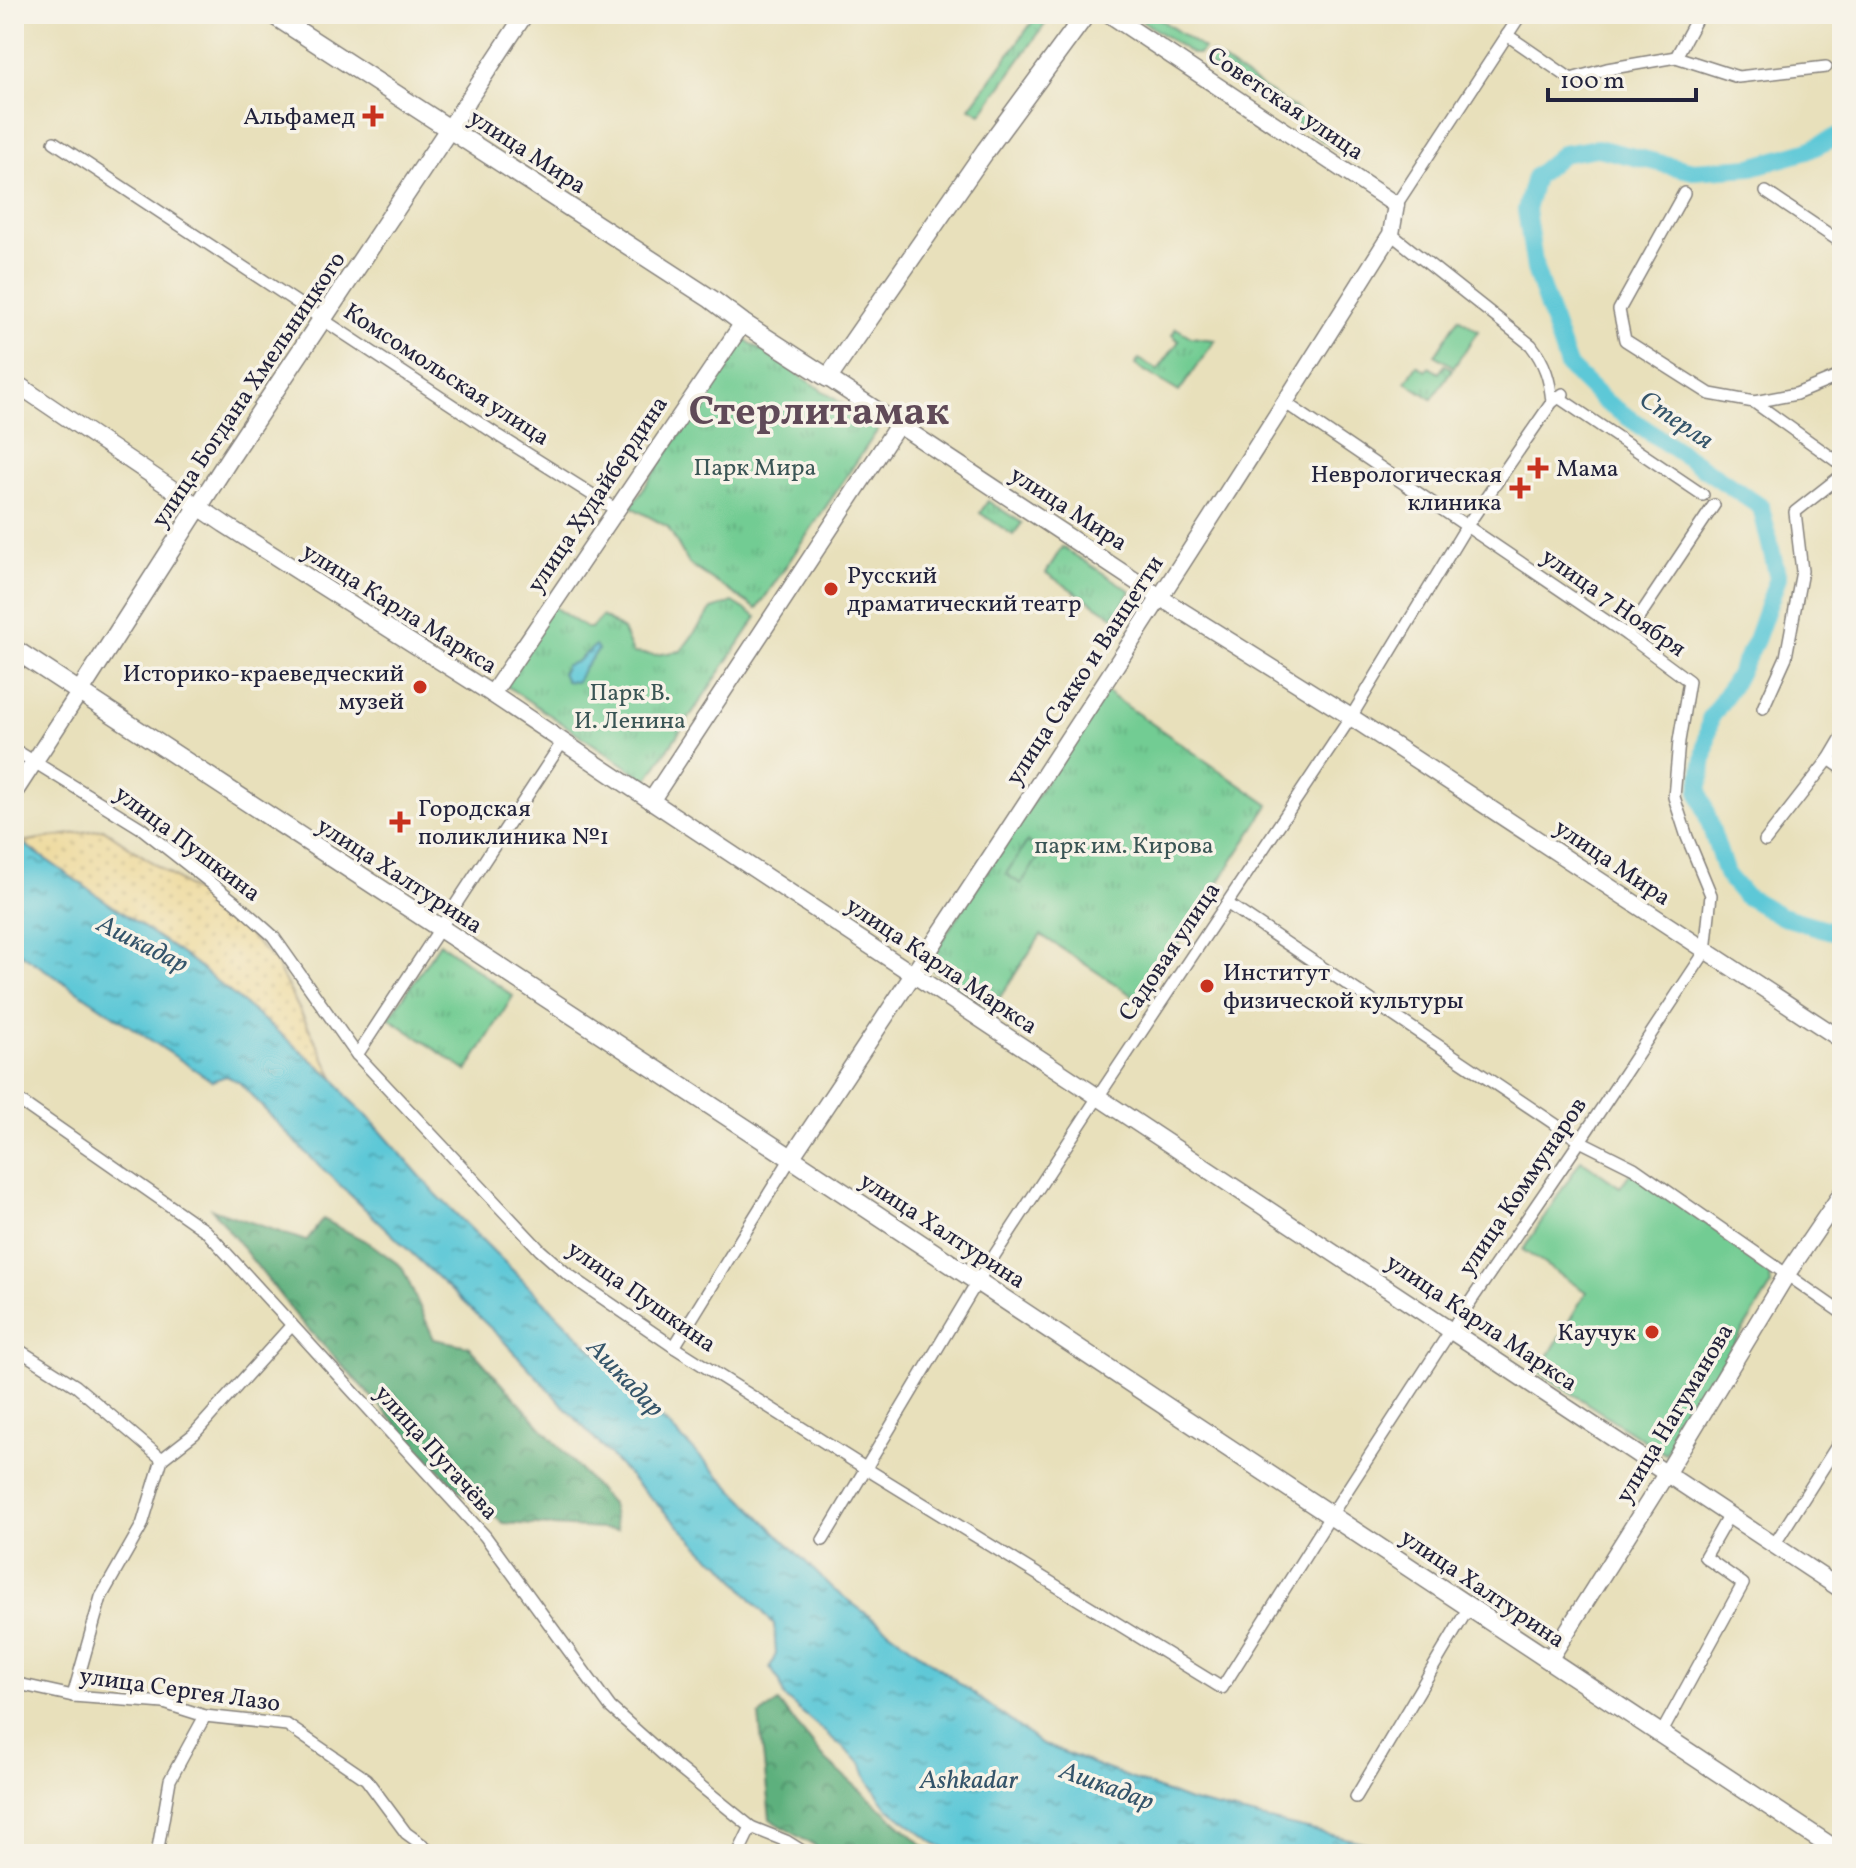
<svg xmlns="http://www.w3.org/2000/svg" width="1856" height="1868" viewBox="0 0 1856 1868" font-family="Vollkorn,serif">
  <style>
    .grass { fill: url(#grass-tufts); stroke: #4a7767; stroke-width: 2 }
    .forest { fill: url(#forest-crowns); stroke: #40695c; stroke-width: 2 }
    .sand { fill: url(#sand-dots); stroke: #887e6c; stroke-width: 2 }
    .garden { fill: #72cc93; stroke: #4a7767; stroke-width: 2 }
    .water { fill: url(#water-ripples); stroke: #407589; stroke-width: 2 }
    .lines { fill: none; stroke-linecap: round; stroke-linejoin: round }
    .river { stroke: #5dc8d7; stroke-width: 18 }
    .street-casing { stroke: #85817b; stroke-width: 14 }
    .secondary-casing { stroke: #85817b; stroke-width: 19 }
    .primary-casing { stroke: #85817b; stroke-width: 21 }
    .street { stroke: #fff; stroke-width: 11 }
    .secondary { stroke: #fff; stroke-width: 16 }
    .primary { stroke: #fff; stroke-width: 18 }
    .poi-dot { fill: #c8321e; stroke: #f7f3e8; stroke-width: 3 }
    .labels { text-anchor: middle; stroke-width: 7; stroke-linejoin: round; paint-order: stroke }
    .street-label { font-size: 24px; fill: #22223b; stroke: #f7f3e8 }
    .poi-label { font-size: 24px; fill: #22223b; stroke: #f7f3e8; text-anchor: end }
    .park-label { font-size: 24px; fill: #3a5555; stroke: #f7f3e8 }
    .water-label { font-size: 26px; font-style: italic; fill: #34546a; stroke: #f7f3e8 }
    .town-label { font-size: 40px; font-weight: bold; fill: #604a58; stroke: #f7f3e8 }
  </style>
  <defs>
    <pattern id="grass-tufts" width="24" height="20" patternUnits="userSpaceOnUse" patternTransform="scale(2)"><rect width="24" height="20" fill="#72cc93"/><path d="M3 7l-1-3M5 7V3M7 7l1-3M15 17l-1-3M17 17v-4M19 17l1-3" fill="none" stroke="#62af80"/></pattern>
    <pattern id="forest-crowns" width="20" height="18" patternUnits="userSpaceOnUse" patternTransform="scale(2)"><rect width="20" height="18" fill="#5db07d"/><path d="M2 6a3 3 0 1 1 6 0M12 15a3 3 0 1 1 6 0" fill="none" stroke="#4c8f68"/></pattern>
    <pattern id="sand-dots" width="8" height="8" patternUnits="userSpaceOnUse" patternTransform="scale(2)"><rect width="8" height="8" fill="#eeda9e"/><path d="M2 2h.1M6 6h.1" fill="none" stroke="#ccbb89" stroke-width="1.8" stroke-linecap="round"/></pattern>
    <pattern id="water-ripples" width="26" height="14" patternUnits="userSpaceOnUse" patternTransform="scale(2)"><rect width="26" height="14" fill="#5dc8d7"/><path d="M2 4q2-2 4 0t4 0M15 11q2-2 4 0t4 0" fill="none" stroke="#4ca2b0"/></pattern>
  </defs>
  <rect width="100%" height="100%" fill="#f7f3e8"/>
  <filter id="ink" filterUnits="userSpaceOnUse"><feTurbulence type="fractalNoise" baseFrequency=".0125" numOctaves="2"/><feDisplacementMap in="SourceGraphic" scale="16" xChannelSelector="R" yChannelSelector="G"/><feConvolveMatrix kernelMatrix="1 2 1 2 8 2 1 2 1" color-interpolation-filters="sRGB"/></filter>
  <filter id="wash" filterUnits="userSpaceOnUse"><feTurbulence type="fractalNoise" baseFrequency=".006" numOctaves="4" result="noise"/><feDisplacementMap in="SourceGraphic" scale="32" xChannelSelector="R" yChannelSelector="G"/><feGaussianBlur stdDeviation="1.8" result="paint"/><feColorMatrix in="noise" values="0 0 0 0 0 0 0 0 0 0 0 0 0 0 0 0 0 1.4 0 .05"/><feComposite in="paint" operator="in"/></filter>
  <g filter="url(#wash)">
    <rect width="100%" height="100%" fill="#e8e0bb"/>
    <g class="grass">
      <polygon points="1132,14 1152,14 1204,49 1199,54 1192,54"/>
      <polygon points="1051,16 981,114 970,108 1036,17"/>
      <polygon points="1211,53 1361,153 1355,162 1209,65 1207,60"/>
      <polygon points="1176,328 1191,337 1215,340 1179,392 1135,365 1139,359 1158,370 1179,341 1172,335"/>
      <polygon points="744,339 879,428 757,609 689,564 668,527 631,507"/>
      <polygon points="1417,365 1426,371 1429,367 1439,373 1445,365 1452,369 1432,399 1406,382"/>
      <polygon points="988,501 1022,523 1013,535 980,513"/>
      <polygon points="1062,547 1131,591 1114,617 1046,573"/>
      <polygon points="733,602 757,617 647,780 502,683 552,606 586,628 591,628 602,616 623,630 633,653 655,655 681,651 712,609"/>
      <polygon points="1105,691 1269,805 1141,1001 1041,935 992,1009 926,965"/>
      <polygon points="440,943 513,996 467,1071 389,1018"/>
    </g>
    <g class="forest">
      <polygon points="212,1209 306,1241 323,1219 371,1244 402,1267 434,1339 468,1346 611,1504 617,1530 503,1523 459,1491 298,1318"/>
      <polygon points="778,1702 826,1760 933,1854 827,1854 770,1819 759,1716"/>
    </g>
    <polygon class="sand" points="103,829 228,914 274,960 335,1079 193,962 21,842"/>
    <g class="garden">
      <polygon points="1459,318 1478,331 1454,367 1435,355"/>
      <polygon points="1027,842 1042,852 1021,884 1006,874"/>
      <polygon points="1581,1160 1620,1187 1631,1172 1769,1264 1771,1286 1665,1454 1539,1372 1586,1292 1523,1250"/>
    </g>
    <g class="water">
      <path d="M595,646L598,650C594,656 589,662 584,668C580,673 581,678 576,682L566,681L562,673L566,665L576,662Z"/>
      <polygon points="21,842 193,962 335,1079 348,1098 370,1119 435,1193 833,1589 1040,1743 1189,1801 1412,1854 1088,1854 1082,1852 1077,1854 958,1854 934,1843 888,1808 868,1781 861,1763 784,1697 780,1682 770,1667 776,1654 774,1625 722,1564 710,1557 632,1479 500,1337 302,1149 239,1082 226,1076 212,1081 14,949 14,843"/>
    </g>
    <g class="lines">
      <polyline class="river" points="1842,134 1807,151 1751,167 1693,171 1597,148 1562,154 1535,177 1526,210 1535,269 1568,366 1604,401 1761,507 1778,578 1756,640 1736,679 1710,719 1699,791 1726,874 1744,895 1781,916 1842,934"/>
    </g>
  </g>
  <g filter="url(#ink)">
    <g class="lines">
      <g class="street-casing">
        <g id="street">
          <polyline points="1507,35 1571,79 1607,69 1676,57 1738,77 1826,67"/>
          <polyline points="1676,57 1699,14"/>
          <polyline points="54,142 499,436 615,509"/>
          <polyline points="14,183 19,186"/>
          <polyline points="1766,192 1842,243"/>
          <polyline points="1684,193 1619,310 1625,340 1710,394 1754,402 1842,465"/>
          <polyline points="1396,205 1521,14"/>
          <path d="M1391,234L1531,345C1545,363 1550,380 1552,402"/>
          <polyline points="1558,397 1703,495"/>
          <polyline points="1754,402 1796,394 1842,375"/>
          <polyline points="1627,635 1714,505"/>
          <polyline points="1763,708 1786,657 1802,571 1795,512 1842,475"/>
          <polyline points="14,752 15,750 141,828 235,902 273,936 357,1055 540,1250 566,1273 674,1347 865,1468 1222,1688 1331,1515 1451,1330 1580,1141 1705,952 1711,895 1687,837 1674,797 1679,741 1689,681 1627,635 1284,402"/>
          <polyline points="1829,759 1842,768"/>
          <polyline points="1765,841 1829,759 1842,737"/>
          <polyline points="1228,904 1580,1141 1634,1168 1842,1313"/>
          <polyline points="357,1055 563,741"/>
          <polyline points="14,1097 206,1231 485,1536 610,1707 676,1766 751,1827 786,1841 807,1854"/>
          <polyline points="14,1347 76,1386 162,1459"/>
          <polyline points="674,1347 791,1158"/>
          <polyline points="823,1540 977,1282 1098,1097 1351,717 1466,527 1552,402 1563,394"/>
          <polyline points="1774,1545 1842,1438"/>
          <polyline points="14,1683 73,1696 164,1703 205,1716 287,1725 366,1779 406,1833 435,1854"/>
          <polyline points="73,1696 101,1597 142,1525 162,1459 194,1434 292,1325"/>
          <polyline points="1661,1734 1743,1584 1705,1557 1729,1515"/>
          <polyline points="1356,1797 1469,1607"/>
          <polyline points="157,1854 170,1780 205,1716"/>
          <polyline points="738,1854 751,1827"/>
        </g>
      </g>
      <g class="secondary-casing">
        <g id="secondary">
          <polyline points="449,129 525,14"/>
          <polyline points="828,378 1161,598 1351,717 1842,1040"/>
          <polyline points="14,382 224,524 492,694 626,784 1842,1590"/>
          <polyline points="492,694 743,323"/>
          <polyline points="14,793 79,693"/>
          <polyline points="651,801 898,425"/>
          <path d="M791,1158C995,853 1196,546 1391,234L1396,205L1109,14"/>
          <polyline points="1549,1660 1666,1474 1787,1274 1842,1193"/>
        </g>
      </g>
      <g class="primary-casing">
        <g id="primary">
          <polyline points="272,14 711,299 743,323 828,378 986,150 1086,14"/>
          <polyline points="14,649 791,1158 1842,1854"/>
          <polyline points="79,693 229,459 449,129"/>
        </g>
      </g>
      <use href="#street" class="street"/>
      <use href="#secondary" class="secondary"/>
      <use href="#primary" class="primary"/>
    </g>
  </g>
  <g class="poi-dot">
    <path d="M369 104h8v8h8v8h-8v8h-8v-8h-8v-8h8z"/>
    <path d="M1534 456h8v8h8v8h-8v8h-8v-8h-8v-8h8z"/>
    <path d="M1516 476h8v8h8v8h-8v8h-8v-8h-8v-8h8z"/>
    <circle cx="831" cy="589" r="8"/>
    <circle cx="420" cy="687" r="8"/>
    <path d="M396 810h8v8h8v8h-8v8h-8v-8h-8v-8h8z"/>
    <circle cx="1207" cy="986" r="8"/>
    <circle cx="1652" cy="1332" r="8"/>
  </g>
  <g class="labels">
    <g class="street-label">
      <text transform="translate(1286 103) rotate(34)" y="8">Советская улица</text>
      <text transform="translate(528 151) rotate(33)" y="8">улица Мира</text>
      <text transform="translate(447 374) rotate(33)" y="8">Комсомольская улица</text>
      <text transform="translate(248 389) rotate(-56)" y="8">улица Богдана Хмельницкого</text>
      <text transform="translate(597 494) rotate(-56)" y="8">улица Худайбердина</text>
      <text transform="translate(1069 508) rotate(33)" y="8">улица Мира</text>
      <text transform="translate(1614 602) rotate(35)" y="8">улица 7 Ноября</text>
      <text transform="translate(400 608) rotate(32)" y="8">улица Карла Маркса</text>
      <text transform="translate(1084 670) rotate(-57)" y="8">улица Сакко и Ванцетти</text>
      <text transform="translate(188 843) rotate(37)" y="8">улица Пушкина</text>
      <text transform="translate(1613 862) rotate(34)" y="8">улица Мира</text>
      <text transform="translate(400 875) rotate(33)" y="8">улица Халтурина</text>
      <text transform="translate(1169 951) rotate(-56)" y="8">Садовая улица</text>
      <text transform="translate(942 965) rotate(34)" y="8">улица Карла Маркса</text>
      <text transform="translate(1522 1186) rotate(-56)" y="8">улица Коммунаров</text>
      <text transform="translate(943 1230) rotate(33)" y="8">улица Халтурина</text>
      <text transform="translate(642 1296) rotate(35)" y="8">улица Пушкина</text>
      <text transform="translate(1482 1322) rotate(34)" y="8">улица Карла Маркса</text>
      <text transform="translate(1674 1413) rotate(-59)" y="8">улица Нагуманова</text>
      <text transform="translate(437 1452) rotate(48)" y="8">улица Пугачёва</text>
      <text transform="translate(1483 1588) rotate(34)" y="8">улица Халтурина</text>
      <text transform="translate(180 1689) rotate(8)" y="8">улица Сергея Лазо</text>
    </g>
    <g class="poi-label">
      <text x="355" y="124">Альфамед</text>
      <text x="1556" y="476" text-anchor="start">Мама</text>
      <text x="1502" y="482">Неврологическая<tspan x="1502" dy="28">клиника</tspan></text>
      <text x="847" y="583" text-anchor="start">Русский<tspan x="847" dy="28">драматический театр</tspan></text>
      <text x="404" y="681">Историко-краеведческий<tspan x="404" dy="28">музей</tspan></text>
      <text x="418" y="816" text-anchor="start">Городская<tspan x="418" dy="28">поликлиника №1</tspan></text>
      <text x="1223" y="980" text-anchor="start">Институт<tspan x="1223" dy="28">физической культуры</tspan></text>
      <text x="1636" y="1340">Каучук</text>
    </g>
    <g class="park-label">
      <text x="755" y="475">Парк Мира</text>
      <text x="630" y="700">Парк В.<tspan x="630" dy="28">И. Ленина</tspan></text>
      <text x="1124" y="853">парк им. Кирова</text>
    </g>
    <g class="water-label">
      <text transform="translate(1677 419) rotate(34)" y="9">Стерля</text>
      <text transform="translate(143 943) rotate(27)" y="9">Ашкадар</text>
      <text transform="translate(626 1377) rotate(46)" y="9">Ашкадар</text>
      <text x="969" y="1788">Ashkadar</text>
      <text transform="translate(1107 1785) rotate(20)" y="9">Ашкадар</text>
    </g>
    <g class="town-label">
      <text x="819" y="424">Стерлитамак</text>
    </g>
  </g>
  <rect width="1856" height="1868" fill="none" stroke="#f7f3e8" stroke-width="48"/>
  <path d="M1548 88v12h148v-12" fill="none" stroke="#22223b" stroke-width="4"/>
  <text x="1560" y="88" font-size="24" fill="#22223b" stroke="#f7f3e8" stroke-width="6" paint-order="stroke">100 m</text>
</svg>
